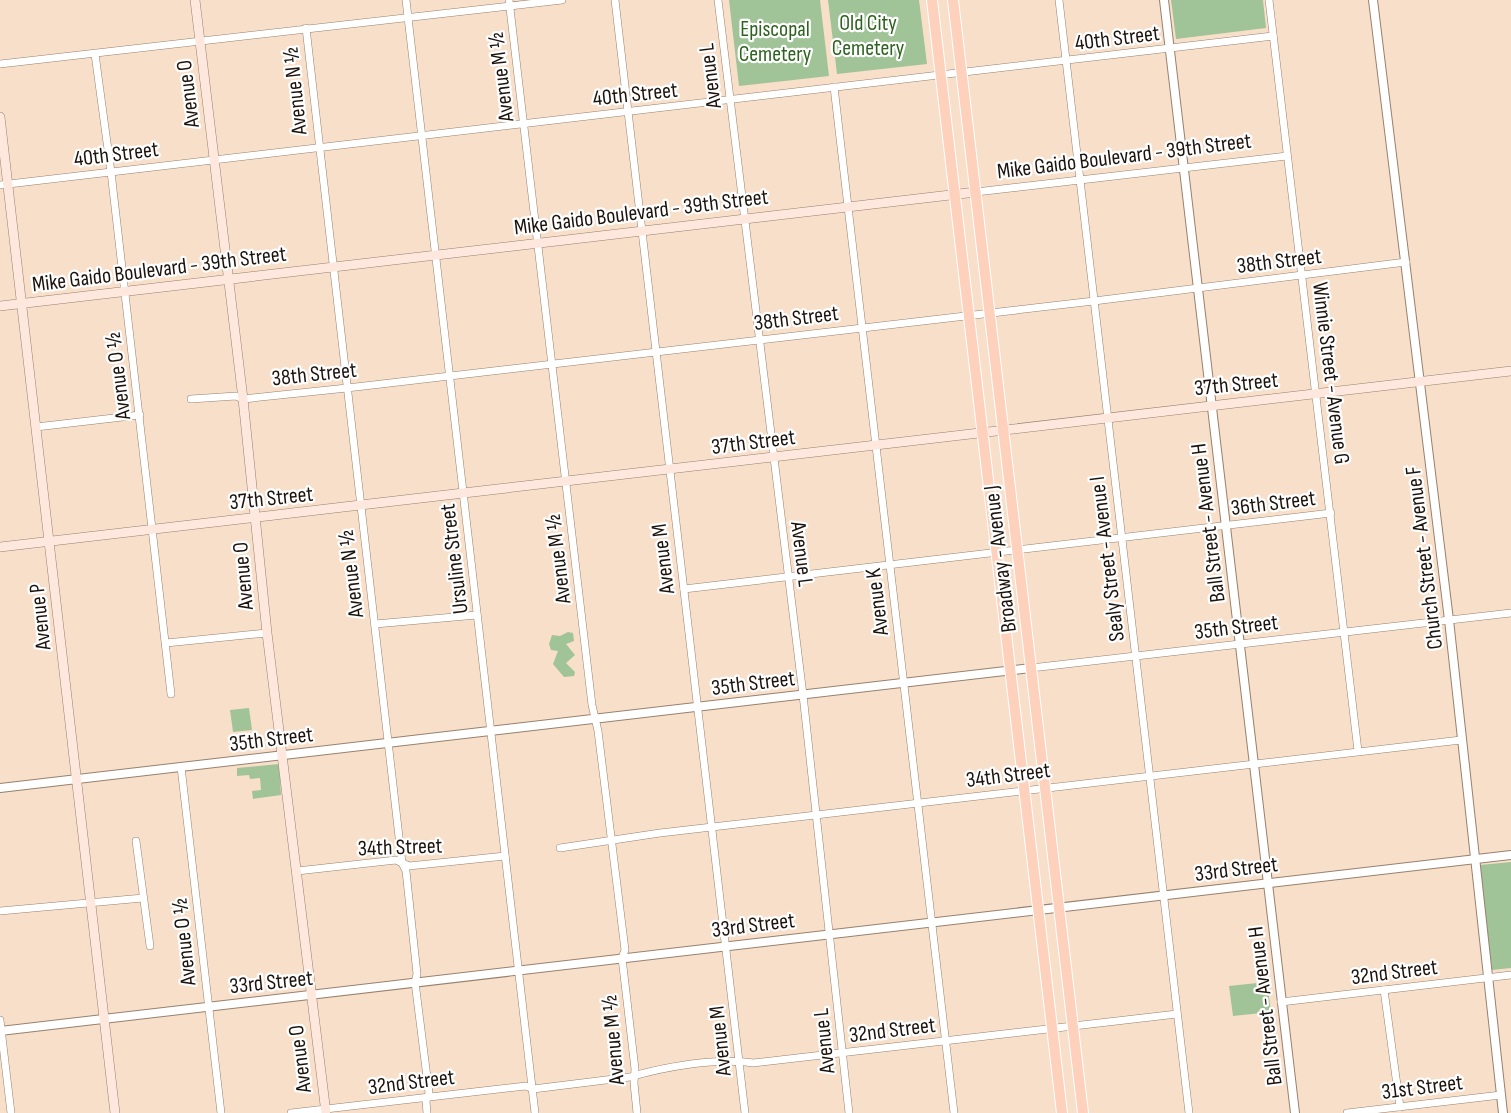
<svg xmlns="http://www.w3.org/2000/svg" width="1511" height="1113" viewBox="0 0 1511 1113" font-family="'Sofia Sans Condensed',sans-serif">
  <style>
    .green { fill: #a1c398 }
    .lines { fill: none; stroke-linecap: round; stroke-linejoin: round }
    .minor-casing { stroke: #97806d; stroke-width: 8 }
    .tertiary-casing { stroke: #97806d; stroke-width: 10 }
    .secondary-casing { stroke: #97806d; stroke-width: 10 }
    .primary-casing { stroke: #fff; stroke-width: 12 }
    .minor { stroke: #fff; stroke-width: 7 }
    .tertiary { stroke: #fff; stroke-width: 8 }
    .secondary { stroke: #fee8de; stroke-width: 9 }
    .primary { stroke: #fdd1bc; stroke-width: 10 }
    .labels { text-anchor: middle; stroke-width: 4.5; stroke-linejoin: round; paint-order: stroke }
    .park-label { font-size: 22px; fill: #2d631e; stroke: #fff }
    .street-label { font-size: 22px; fill: #1c130c; stroke: #fff }
  </style>
  <rect width="100%" height="100%" fill="#f8dfca"/>
  <g class="green">
    <polygon points="729,0 820,0 829,76 739,86"/>
    <polygon points="828,0 919,0 927,64 837,74"/>
    <polygon points="1171,0 1263,0 1266,28 1176,39"/>
    <polygon points="568,632 573,633 574,641 566,644 575,655 566,663 575,672 574,676 564,677 553,664 558,651 551,650 549,644 552,635 560,636"/>
    <polygon points="249,708 252,730 233,732 230,710"/>
    <polygon points="279,764 281,795 253,799 252,791 261,790 260,778 250,779 249,775 237,776 237,768"/>
    <polygon points="1511,862 1511,968 1492,970 1480,865"/>
    <polygon points="1267,982 1271,1012 1233,1016 1229,986"/>
  </g>
  <g class="lines">
    <g class="minor-casing">
      <g id="minor">
        <polyline points="406,0 535,1113"/>
        <polyline points="509,0 592,705 598,731 625,950 622,958 635,1069 634,1083 637,1113"/>
        <polyline points="615,0 745,1113"/>
        <polyline points="718,0 803,695 849,1113"/>
        <polyline points="1059,0 1189,1113"/>
        <polyline points="1269,0 1358,751"/>
        <polyline points="306,28 402,863 406,871 417,974 415,982 429,1093 426,1101 427,1113"/>
        <polyline points="95,54 111,172 171,694"/>
        <polyline points="0,64 562,0"/>
        <polyline points="834,87 954,1113"/>
        <polyline points="0,185 1273,36"/>
        <polyline points="976,192 1287,156"/>
        <polyline points="191,399 236,396 243,399 347,388 1094,301 1406,262"/>
        <polyline points="36,427 140,415"/>
        <polyline points="684,589 1331,513"/>
        <polyline points="375,624 477,615"/>
        <polyline points="166,643 267,633"/>
        <polyline points="1031,668 1511,613"/>
        <polyline points="181,767 221,1113"/>
        <polyline points="136,841 150,946"/>
        <polyline points="560,848 660,833 1461,740"/>
        <polyline points="297,871 396,860 409,866 505,856"/>
        <polyline points="0,911 143,898"/>
        <polyline points="1384,990 1400,1107"/>
        <polyline points="1281,1002 1511,975"/>
        <polyline points="0,1020 11,1113"/>
        <path d="M291,1113L526,1086L533,1089L630,1077C663,1067 719,1057 753,1063L1177,1014"/>
        <polyline points="1347,1113 1501,1095"/>
      </g>
    </g>
    <g class="tertiary-casing">
      <g id="tertiary">
        <polyline points="1164,0 1295,1113"/>
        <polyline points="1373,0 1449,620 1503,1113"/>
        <polyline points="0,788 1031,668"/>
        <polyline points="0,1031 1511,855"/>
      </g>
    </g>
    <g class="secondary-casing">
      <g id="secondary">
        <polyline points="195,0 243,399 267,633 326,1113"/>
        <polyline points="0,117 115,1113"/>
        <polyline points="0,306 976,192"/>
        <polyline points="0,547 1511,371"/>
      </g>
    </g>
    <g class="primary-casing">
      <g id="primary">
        <polyline points="932,0 1062,1113"/>
        <polyline points="953,0 1083,1113"/>
      </g>
    </g>
    <use href="#minor" class="minor"/>
    <use href="#tertiary" class="tertiary"/>
    <use href="#secondary" class="secondary"/>
    <use href="#primary" class="primary"/>
  </g>
  <g class="labels">
    <g class="park-label">
      <text x="868" y="30">Old City<tspan x="868" dy="25">Cemetery</tspan></text>
      <text x="775" y="36">Episcopal<tspan x="775" dy="25">Cemetery</tspan></text>
    </g>
    <g class="street-label">
      <text transform="translate(1117 37) rotate(-7)" y="8">40th Street</text>
      <text transform="translate(709 76) rotate(-97)" y="8">Avenue L</text>
      <text transform="translate(500 77) rotate(-97)" y="8">Avenue M ½</text>
      <text transform="translate(294 91) rotate(-96)" y="8">Avenue N ½</text>
      <text transform="translate(635 93) rotate(-6)" y="8">40th Street</text>
      <text transform="translate(187 94) rotate(-97)" y="8">Avenue O</text>
      <text transform="translate(116 153) rotate(-7)" y="8">40th Street</text>
      <text transform="translate(1124 155) rotate(-7)" y="8">Mike Gaido Boulevard - 39th Street</text>
      <text transform="translate(641 211) rotate(-7)" y="8">Mike Gaido Boulevard - 39th Street</text>
      <text transform="translate(1279 260) rotate(-7)" y="8">38th Street</text>
      <text transform="translate(159 268) rotate(-7)" y="8">Mike Gaido Boulevard - 39th Street</text>
      <text transform="translate(796 317) rotate(-7)" y="8">38th Street</text>
      <text transform="translate(314 373) rotate(-6)" y="8">38th Street</text>
      <text transform="translate(1332 373) rotate(83)" y="8">Winnie Street - Avenue G</text>
      <text transform="translate(117 376) rotate(-97)" y="8">Avenue O ½</text>
      <text transform="translate(1236 383) rotate(-6)" y="8">37th Street</text>
      <text transform="translate(753 441) rotate(-7)" y="8">37th Street</text>
      <text transform="translate(271 497) rotate(-6)" y="8">37th Street</text>
      <text transform="translate(1273 502) rotate(-7)" y="8">36th Street</text>
      <text transform="translate(1207 523) rotate(-97)" y="8">Ball Street - Avenue H</text>
      <text transform="translate(803 554) rotate(83)" y="8">Avenue L</text>
      <text transform="translate(1423 558) rotate(-97)" y="8">Church Street - Avenue F</text>
      <text transform="translate(453 559) rotate(-97)" y="8">Ursuline Street</text>
      <text transform="translate(557 559) rotate(-97)" y="8">Avenue M ½</text>
      <text transform="translate(662 559) rotate(-97)" y="8">Avenue M</text>
      <text transform="translate(999 559) rotate(-97)" y="8">Broadway - Avenue J</text>
      <text transform="translate(1106 559) rotate(-97)" y="8">Sealy Street - Avenue I</text>
      <text transform="translate(350 574) rotate(-97)" y="8">Avenue N ½</text>
      <text transform="translate(242 576) rotate(-95)" y="8">Avenue O</text>
      <text transform="translate(876 602) rotate(-97)" y="8">Avenue K</text>
      <text transform="translate(39 617) rotate(-96)" y="8">Avenue P</text>
      <text transform="translate(1236 626) rotate(-7)" y="8">35th Street</text>
      <text transform="translate(753 682) rotate(-7)" y="8">35th Street</text>
      <text transform="translate(271 738) rotate(-7)" y="8">35th Street</text>
      <text transform="translate(1008 774) rotate(-7)" y="8">34th Street</text>
      <text transform="translate(400 846) rotate(-2)" y="8">34th Street</text>
      <text transform="translate(1236 868) rotate(-7)" y="8">33rd Street</text>
      <text transform="translate(753 924) rotate(-7)" y="8">33rd Street</text>
      <text transform="translate(183 942) rotate(-96)" y="8">Avenue O ½</text>
      <text transform="translate(1394 971) rotate(-7)" y="8">32nd Street</text>
      <text transform="translate(271 981) rotate(-6)" y="8">33rd Street</text>
      <text transform="translate(1264 1006) rotate(-97)" y="8">Ball Street - Avenue H</text>
      <text transform="translate(892 1029) rotate(-7)" y="8">32nd Street</text>
      <text transform="translate(612 1040) rotate(-95)" y="8">Avenue M ½</text>
      <text transform="translate(719 1041) rotate(-96)" y="8">Avenue M</text>
      <text transform="translate(823 1041) rotate(-96)" y="8">Avenue L</text>
      <text transform="translate(299 1059) rotate(-97)" y="8">Avenue O</text>
      <text transform="translate(411 1081) rotate(-7)" y="8">32nd Street</text>
      <text transform="translate(1422 1086) rotate(-7)" y="8">31st Street</text>
    </g>
  </g>
</svg>
